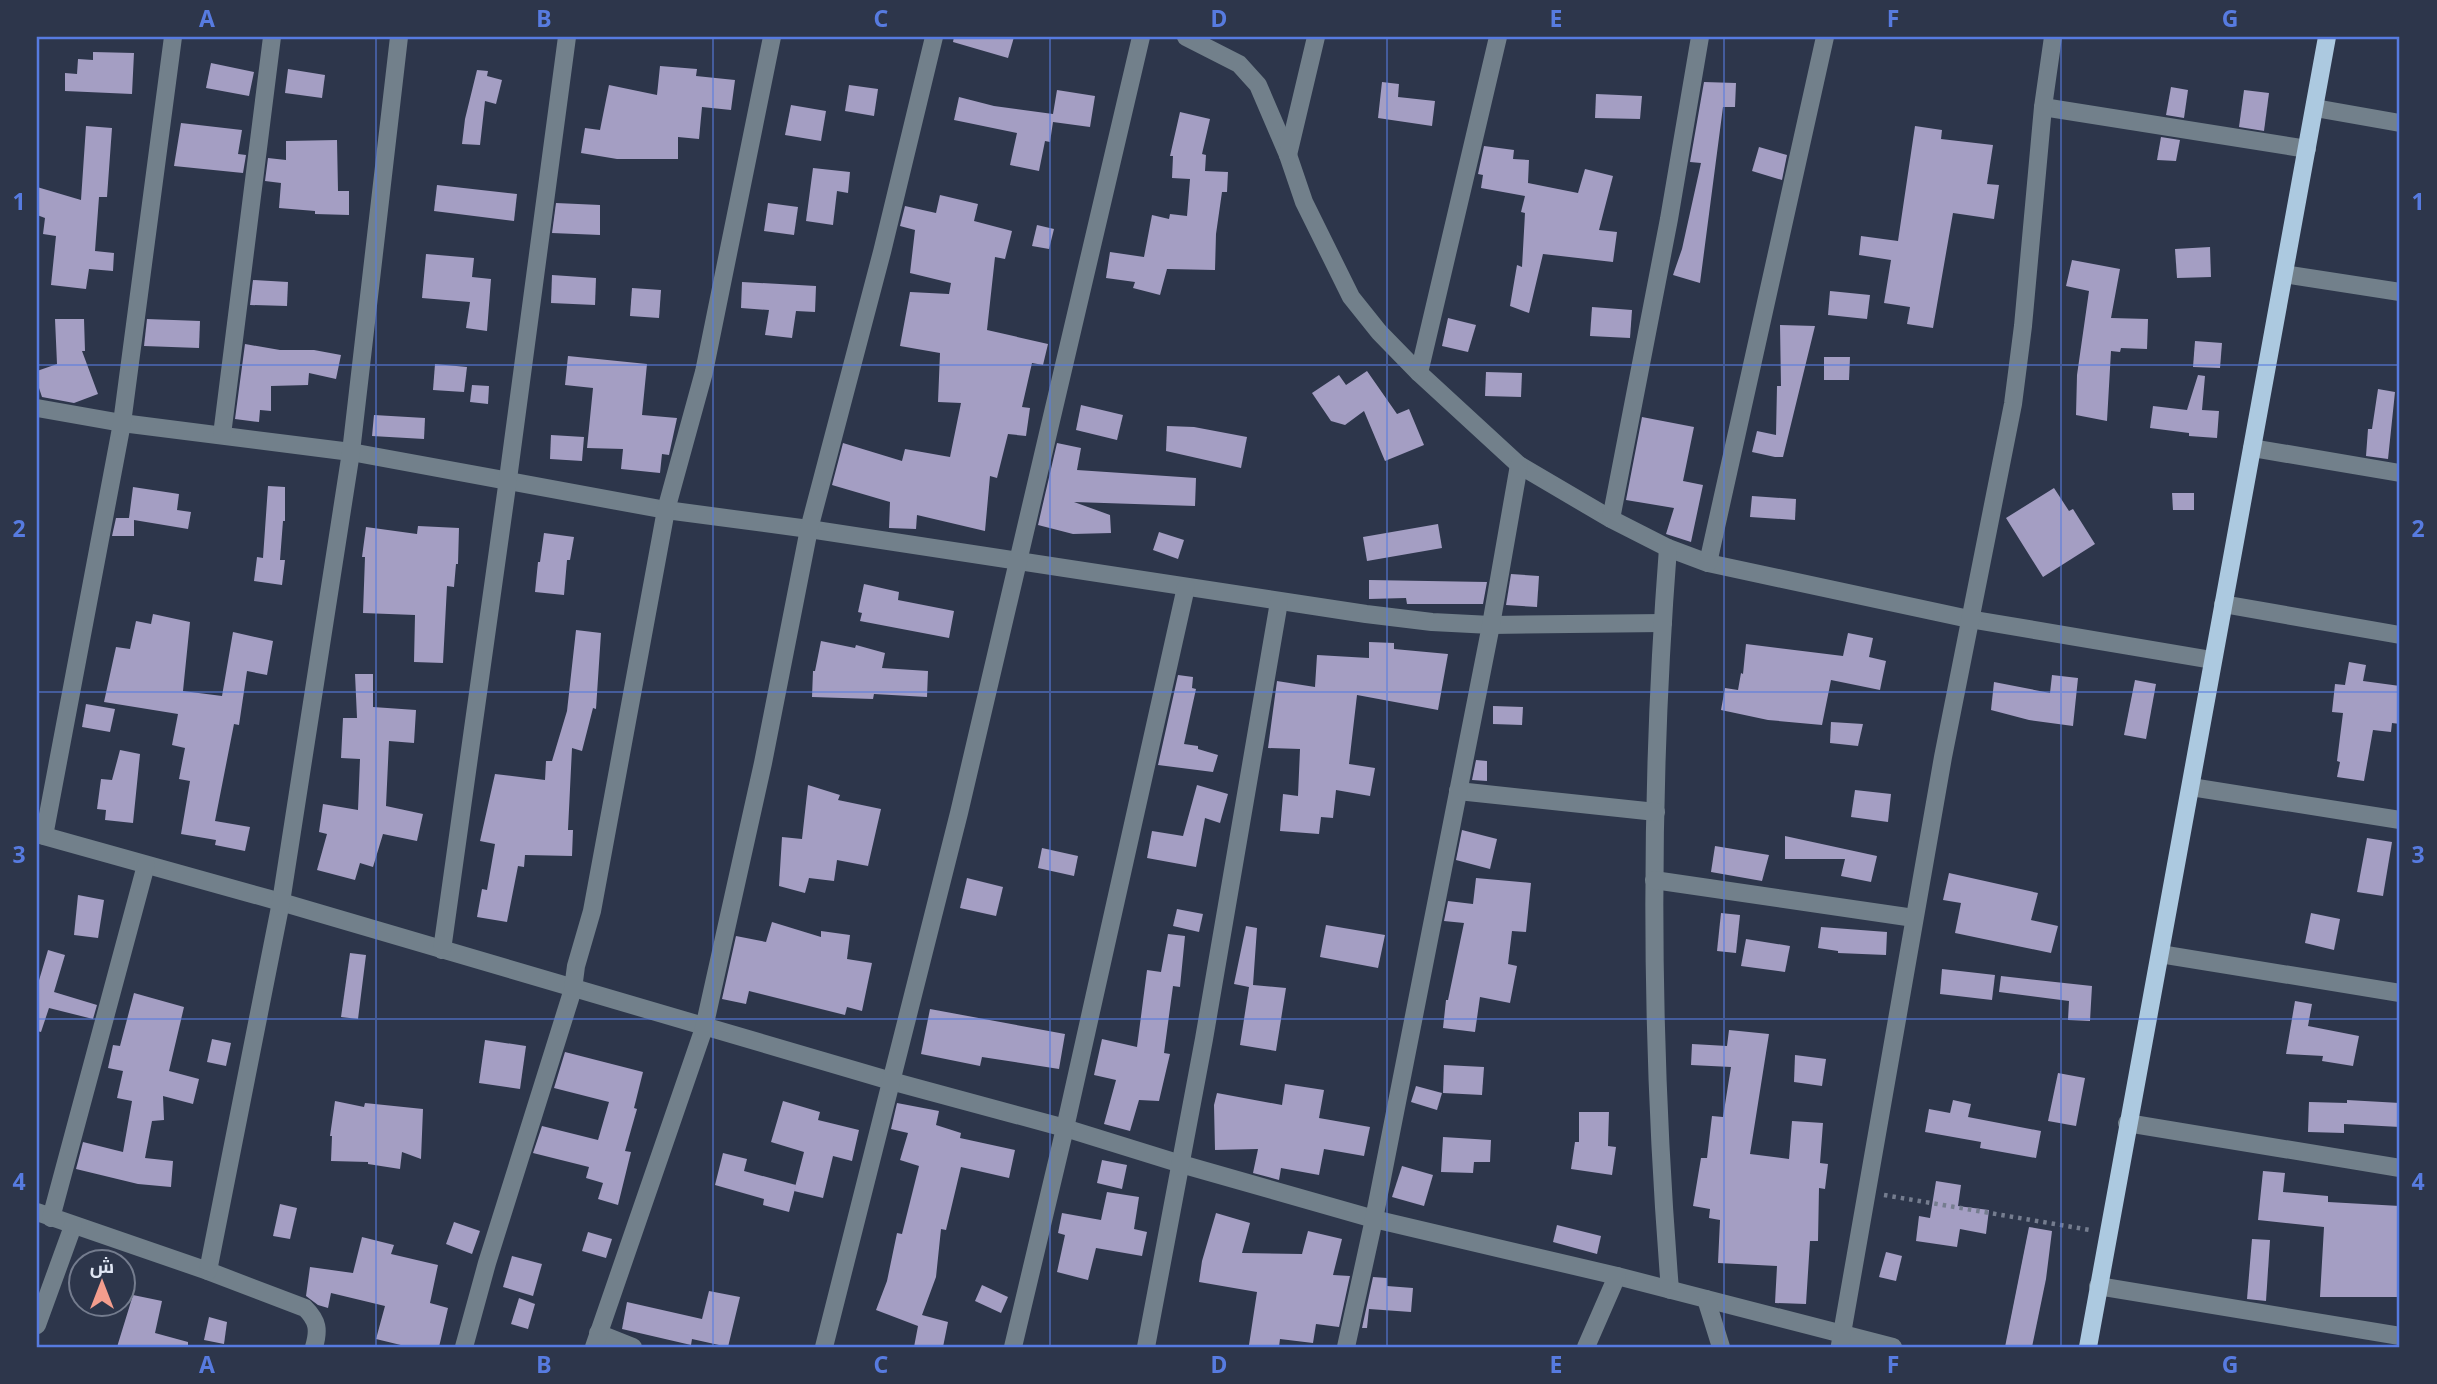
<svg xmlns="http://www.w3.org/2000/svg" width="2437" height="1384" viewBox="0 0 2437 1384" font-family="'Noto Sans',Cairo,sans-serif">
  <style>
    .building { fill: #a49ec3 }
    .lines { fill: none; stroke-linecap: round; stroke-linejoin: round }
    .path { stroke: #757d8f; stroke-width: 4.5; stroke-dasharray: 3.5 5; stroke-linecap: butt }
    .minor { stroke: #72808b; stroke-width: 18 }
    .major { stroke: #acc9e0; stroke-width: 18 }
    .grid { fill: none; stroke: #577be0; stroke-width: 2; stroke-opacity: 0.55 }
    .neatline { fill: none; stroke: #577be0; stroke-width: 2.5 }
    .grid-label { font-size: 23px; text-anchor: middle; font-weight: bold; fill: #577be0 }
  </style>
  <rect width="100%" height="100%" fill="#2d364b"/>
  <g class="building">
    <polygon points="954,37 1014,37 1008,58 953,42"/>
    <polygon points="93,52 134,53 132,94 65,91 65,73 77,74 78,59 93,60"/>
    <polygon points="211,63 254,72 249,96 206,88"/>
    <polygon points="660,66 697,69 696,76 735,80 731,110 702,107 699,139 678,137 678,159 617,159 581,153 585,128 600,130 609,85 657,95"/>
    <polygon points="288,69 325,75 322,98 285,93"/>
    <polygon points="477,70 488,71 487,76 502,80 496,104 485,101 480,145 462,144 465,119"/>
    <polygon points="1382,82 1399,84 1398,97 1435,101 1432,126 1378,118"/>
    <polygon points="1704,82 1736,83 1735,107 1723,107 1700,283 1673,275 1682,249 1701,163 1690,162"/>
    <polygon points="849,85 878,89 874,116 845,111"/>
    <polygon points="2171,87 2188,90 2184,118 2166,115"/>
    <polygon points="1057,90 1095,96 1090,127 1053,122 1050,142 1045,141 1039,171 1010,165 1017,133 954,120 959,97 994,106 1053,114"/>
    <polygon points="2244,90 2269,93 2264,131 2239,127"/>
    <polygon points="1596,94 1642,96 1640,119 1595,118"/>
    <polygon points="791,105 826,111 821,141 785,135"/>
    <polygon points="1180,112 1210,119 1202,154 1206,155 1205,171 1228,172 1227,192 1222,192 1216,234 1215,270 1167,269 1160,295 1133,288 1135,282 1106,278 1110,252 1144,257 1152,215 1169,219 1170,214 1187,216 1190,179 1172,178 1173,156 1170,156"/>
    <polygon points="181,123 242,130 238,154 246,155 243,173 174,166"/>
    <polygon points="86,126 112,128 107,197 99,197 95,251 114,253 113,271 89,269 86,289 51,285 56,236 43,234 45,218 37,215 37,187 81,200"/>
    <polygon points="1915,126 1942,130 1941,139 1993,145 1987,184 1999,185 1994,219 1953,213 1933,328 1907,324 1910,307 1884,303 1891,260 1859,255 1861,236 1898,241"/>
    <polygon points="2161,137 2180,140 2176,161 2157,160"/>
    <polygon points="337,140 338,191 349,191 349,215 315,214 315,211 279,208 281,183 265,181 268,158 286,160 286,141"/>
    <polygon points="1484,146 1514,150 1513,159 1529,160 1528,183 1578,193 1585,169 1613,176 1599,230 1617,232 1613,262 1543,254 1529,313 1510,306 1517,265 1522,267 1525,213 1521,212 1525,196 1481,188 1483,175 1478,174"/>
    <polygon points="1759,147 1787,155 1782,180 1752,171"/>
    <polygon points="813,168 850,172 848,193 837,191 833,225 806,221"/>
    <polygon points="437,185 517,194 514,221 434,211"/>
    <polygon points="940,195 978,204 974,221 1012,231 1005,259 995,257 987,330 1048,344 1043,365 1032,363 1022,407 1030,408 1026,436 1008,434 997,478 990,476 985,531 917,515 916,529 889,528 890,502 832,485 843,443 902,461 905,449 950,457 961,403 938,402 940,353 900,346 910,292 949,294 951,283 910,273 915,230 900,226 905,206 936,213"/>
    <polygon points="556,203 600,205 600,235 552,233"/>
    <polygon points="768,203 798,207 794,235 764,231"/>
    <polygon points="1037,225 1054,229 1049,249 1032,246"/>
    <polygon points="2210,247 2211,277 2177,278 2175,249"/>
    <polygon points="426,254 474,258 472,277 491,279 487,331 466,328 470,302 422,298"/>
    <polygon points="2072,260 2120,269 2111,318 2148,319 2147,349 2121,348 2120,352 2111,351 2107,421 2076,415 2077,375 2089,291 2066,286"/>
    <polygon points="552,275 596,278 595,305 551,303"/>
    <polygon points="253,280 288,282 287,306 250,305"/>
    <polygon points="742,282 816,286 815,312 796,311 792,338 765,335 769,310 741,308"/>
    <polygon points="632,288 661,290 659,318 630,316"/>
    <polygon points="1830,291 1870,295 1867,319 1828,315"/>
    <polygon points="1592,307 1632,310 1630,338 1590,336"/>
    <polygon points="1448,318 1476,325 1468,352 1442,346"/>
    <polygon points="55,319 84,319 85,351 82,351 98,394 74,403 42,397 37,382 37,371 57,364"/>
    <polygon points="147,319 200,321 199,348 144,346"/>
    <polygon points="1780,325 1815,326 1783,457 1775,457 1752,452 1757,431 1776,435 1777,386 1781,386"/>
    <polygon points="2195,341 2222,343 2220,368 2193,367"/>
    <polygon points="245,344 280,350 314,350 341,355 336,379 309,373 308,385 271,386 271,411 260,410 259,422 235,419"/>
    <polygon points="568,356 647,364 642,415 677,418 669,455 662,454 660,473 621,469 623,449 587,448 593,388 565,385"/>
    <polygon points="1824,357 1850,357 1849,380 1824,380"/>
    <polygon points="435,364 467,367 464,392 433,390"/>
    <polygon points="1367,371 1397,414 1409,409 1424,445 1385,461 1364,411 1345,425 1331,421 1312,393 1339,375 1346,385"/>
    <polygon points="1486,372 1522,373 1521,397 1485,396"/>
    <polygon points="2198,375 2205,376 2202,410 2219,411 2217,438 2189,436 2189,433 2150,428 2153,406 2187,410"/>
    <polygon points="472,385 489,386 488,404 470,402"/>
    <polygon points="2378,389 2395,392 2388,459 2366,456 2368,429 2372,429"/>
    <polygon points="1081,405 1123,415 1117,440 1076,430"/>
    <polygon points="374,415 425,418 424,439 372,436"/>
    <polygon points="1642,417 1694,427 1683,481 1703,485 1691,542 1666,534 1674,508 1626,500"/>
    <polygon points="1167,426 1194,427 1247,437 1241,468 1166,451"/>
    <polygon points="551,435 584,437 582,461 550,459"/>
    <polygon points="1057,443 1081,448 1077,470 1196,478 1195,506 1074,502 1110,515 1111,533 1073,534 1038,525"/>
    <polygon points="268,486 285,487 285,521 283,521 280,560 285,560 282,585 254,581 257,557 263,558"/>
    <polygon points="133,487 179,494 177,510 191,512 188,529 134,520 134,536 112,536 116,518 129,518"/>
    <polygon points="2054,488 2069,511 2073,509 2095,544 2043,577 2006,518"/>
    <polygon points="2172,493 2194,493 2194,510 2173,510"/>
    <polygon points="1752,496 1796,499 1795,520 1750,517"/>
    <polygon points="1438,524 1442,548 1367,561 1363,537"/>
    <polygon points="418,526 459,528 458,564 456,564 454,587 447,586 443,663 414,662 415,615 363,613 365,557 362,557 366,527 417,534"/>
    <polygon points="1159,532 1184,540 1178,559 1153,550"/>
    <polygon points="544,533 574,537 570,560 567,560 564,595 535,592 538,562 540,562"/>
    <polygon points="1511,574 1539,576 1537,607 1506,605"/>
    <polygon points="1369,580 1487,582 1483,604 1407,604 1406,598 1369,599"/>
    <polygon points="864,584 899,592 898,600 954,611 949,638 860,621 862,613 858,612"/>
    <polygon points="153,614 190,622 183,691 222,696 233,632 273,641 267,675 247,671 239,725 234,724 215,821 250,827 245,851 215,845 216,840 181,834 190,781 179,779 185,748 172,745 178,714 104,702 116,647 130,649 136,621 151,624"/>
    <polygon points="576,630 601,633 596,709 593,708 582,751 572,748 568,830 573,830 572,856 525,855 524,867 518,866 507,922 477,917 482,889 487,890 495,844 480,841 495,774 545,780 546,761 552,761 567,711"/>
    <polygon points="1848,633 1873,638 1869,657 1886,661 1880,690 1831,680 1822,725 1768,720 1721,710 1725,688 1738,690 1741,673 1743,674 1746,644 1843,656"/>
    <polygon points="821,641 855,648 856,645 885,653 882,668 928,671 927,697 874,694 873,699 812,697 813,671 815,671"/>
    <polygon points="1369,642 1394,643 1394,649 1448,654 1438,710 1357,695 1349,764 1375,768 1370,796 1336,790 1333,818 1321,817 1319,834 1280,831 1283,794 1298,796 1300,749 1268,748 1277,681 1315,687 1317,655 1369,658"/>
    <polygon points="2349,662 2366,665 2363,681 2400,686 2400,724 2392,723 2391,732 2373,730 2364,781 2337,777 2340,762 2337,761 2343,713 2332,712 2335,684 2345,685"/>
    <polygon points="355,674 373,674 373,707 416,710 414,743 389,741 386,806 423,814 417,841 383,834 373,867 360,863 355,880 317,870 327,834 319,832 323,804 358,810 360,759 341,758 343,718 357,718"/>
    <polygon points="1178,675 1193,677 1192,688 1196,689 1184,744 1198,746 1198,749 1218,755 1213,772 1158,765"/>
    <polygon points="2052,675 2078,678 2073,726 2029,720 1991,710 1994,682 2050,693"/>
    <polygon points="2135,680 2156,684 2146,739 2124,735"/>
    <polygon points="86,704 115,709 110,732 82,727"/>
    <polygon points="1493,706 1523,707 1522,725 1493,724"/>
    <polygon points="1831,722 1863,724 1858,746 1830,743"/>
    <polygon points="120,750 140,754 133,823 105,820 106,810 97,809 101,779 112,780"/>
    <polygon points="1476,760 1487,761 1487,781 1472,780"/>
    <polygon points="808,785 840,795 838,800 881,809 868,866 837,860 834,881 809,878 805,893 779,886 782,837 802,839"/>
    <polygon points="1197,785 1228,794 1220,823 1205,818 1196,867 1147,858 1152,831 1183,836"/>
    <polygon points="1855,790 1891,794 1888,822 1851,817"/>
    <polygon points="1462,830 1497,839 1490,869 1456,860"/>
    <polygon points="1785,836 1877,856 1871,882 1841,876 1845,859 1785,859"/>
    <polygon points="2367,838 2392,842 2383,896 2357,892"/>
    <polygon points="1715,846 1769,855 1762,881 1711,872"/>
    <polygon points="1042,848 1078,856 1074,876 1038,868"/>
    <polygon points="1949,873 2038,893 2031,920 2058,926 2051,953 1955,933 1961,903 1943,900"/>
    <polygon points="967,878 1003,887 996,916 960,908"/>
    <polygon points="1476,878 1531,883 1526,932 1512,931 1508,964 1517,966 1510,1003 1480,997 1475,1032 1443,1028 1446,1000 1448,1000 1464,923 1444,921 1448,901 1473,904"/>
    <polygon points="78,895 104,900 98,938 74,935"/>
    <polygon points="1177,909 1203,914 1199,932 1173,926"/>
    <polygon points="1721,913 1740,915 1736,953 1717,951"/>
    <polygon points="2311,913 2340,919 2334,950 2305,943"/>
    <polygon points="772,922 821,937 821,931 850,935 847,959 872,963 862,1011 847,1007 845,1015 749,991 746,1004 722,999 736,936 766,942"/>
    <polygon points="1326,925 1385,935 1378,968 1320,957"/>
    <polygon points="1246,926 1257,928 1253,985 1286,988 1276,1051 1240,1045 1249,987 1234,984"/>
    <polygon points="1821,927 1887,932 1886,955 1838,953 1838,951 1818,948"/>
    <polygon points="1168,934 1185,936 1180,987 1173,986 1164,1053 1170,1054 1159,1101 1139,1100 1130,1131 1104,1124 1116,1080 1094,1075 1102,1039 1137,1047 1147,970 1161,972"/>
    <polygon points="1746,939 1790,946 1785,972 1741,966"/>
    <polygon points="48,950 65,955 54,992 97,1005 93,1019 49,1008 41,1032 37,1031 37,987"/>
    <polygon points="350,953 366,955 358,1019 341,1017"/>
    <polygon points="1942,969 1995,975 1992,1000 1940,994"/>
    <polygon points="2001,976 2092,986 2090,1021 2068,1020 2069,1001 1999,992"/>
    <polygon points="134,993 184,1007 169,1071 199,1079 193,1104 163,1096 164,1120 152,1121 145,1158 173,1161 171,1187 138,1184 76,1169 83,1142 123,1152 132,1101 117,1098 123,1071 108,1068 113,1045 120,1046"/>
    <polygon points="2295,1001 2312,1004 2308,1026 2359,1036 2353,1066 2322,1061 2323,1056 2286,1054"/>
    <polygon points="930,1009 1065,1034 1059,1069 982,1057 980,1066 921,1054"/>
    <polygon points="1729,1030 1769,1034 1750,1154 1789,1159 1792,1121 1823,1123 1820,1163 1828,1164 1825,1189 1819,1188 1818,1241 1810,1241 1806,1304 1775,1303 1777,1266 1718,1263 1720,1220 1709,1218 1710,1209 1693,1206 1701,1158 1707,1158 1712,1116 1723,1117 1731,1067 1691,1065 1692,1044 1727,1046"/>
    <polygon points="212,1039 231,1043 226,1066 207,1062"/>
    <polygon points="485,1040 526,1046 520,1089 479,1083"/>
    <polygon points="565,1052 643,1072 634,1108 637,1109 625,1151 631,1152 618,1205 598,1199 603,1183 586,1178 589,1167 533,1153 542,1126 598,1140 609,1102 554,1088"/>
    <polygon points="1795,1055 1826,1059 1822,1086 1794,1082"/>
    <polygon points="1444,1065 1484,1067 1482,1095 1443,1093"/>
    <polygon points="2058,1073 2085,1078 2076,1126 2048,1121"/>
    <polygon points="1285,1084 1324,1090 1319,1118 1370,1127 1364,1156 1324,1149 1319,1175 1281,1168 1279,1180 1253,1173 1258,1149 1215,1150 1214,1105 1217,1093 1282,1105"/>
    <polygon points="1416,1086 1442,1093 1437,1110 1411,1102"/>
    <polygon points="1953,1100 1971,1104 1968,1117 2041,1131 2036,1158 1980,1148 1981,1142 1925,1132 1929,1109 1950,1113"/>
    <polygon points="2347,1100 2400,1103 2400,1127 2344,1124 2344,1133 2308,1132 2309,1102 2347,1103"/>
    <polygon points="335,1101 364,1107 365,1103 423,1109 421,1159 402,1152 400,1169 368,1164 368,1162 331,1161 332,1136 330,1136"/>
    <polygon points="783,1101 820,1112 818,1120 859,1130 852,1161 833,1156 823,1198 794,1191 804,1152 771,1142"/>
    <polygon points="897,1103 939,1111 936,1125 961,1133 960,1138 1015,1150 1009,1178 961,1167 946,1230 941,1229 936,1277 922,1315 948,1322 943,1347 914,1347 918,1326 876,1310 887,1281 897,1233 902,1234 919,1166 900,1160 908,1133 891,1129"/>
    <polygon points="1579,1112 1609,1112 1608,1146 1616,1147 1612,1175 1571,1169 1575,1142 1579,1142"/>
    <polygon points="1443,1137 1491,1140 1490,1162 1474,1162 1473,1173 1441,1172"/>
    <polygon points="723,1153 747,1159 744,1171 796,1185 789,1212 763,1205 764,1199 715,1185"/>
    <polygon points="1102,1160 1127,1165 1122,1189 1097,1183"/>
    <polygon points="1402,1166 1433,1175 1424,1206 1392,1197"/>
    <polygon points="2263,1171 2285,1173 2283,1192 2328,1196 2328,1202 2400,1206 2400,1297 2320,1297 2324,1227 2258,1220"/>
    <polygon points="1936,1181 1961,1185 1958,1206 1989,1210 1986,1234 1960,1229 1957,1247 1916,1241 1919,1216 1930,1218"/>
    <polygon points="1107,1192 1139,1197 1134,1229 1147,1232 1142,1256 1096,1248 1088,1280 1057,1272 1065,1235 1058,1233 1062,1213 1101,1220"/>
    <polygon points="280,1204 297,1208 290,1239 273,1236"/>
    <polygon points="1216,1213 1250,1223 1242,1253 1302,1254 1308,1231 1342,1239 1333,1275 1350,1276 1339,1327 1316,1324 1313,1343 1280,1339 1279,1347 1249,1345 1257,1292 1199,1282 1202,1261"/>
    <polygon points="454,1222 480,1231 472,1254 446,1244"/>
    <polygon points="1557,1225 1601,1236 1597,1254 1553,1242"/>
    <polygon points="2029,1227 2052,1231 2046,1279 2032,1347 2005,1347"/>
    <polygon points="588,1232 612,1239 606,1258 582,1251"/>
    <polygon points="362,1237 394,1245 391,1254 438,1265 430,1303 448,1308 439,1347 409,1347 376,1339 385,1306 331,1293 328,1308 318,1305 306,1296 310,1267 353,1273"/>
    <polygon points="2252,1239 2270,1240 2266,1301 2247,1299"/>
    <polygon points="1886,1252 1902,1256 1896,1281 1879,1277"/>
    <polygon points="512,1256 542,1264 533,1296 503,1287"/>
    <polygon points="1373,1277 1387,1278 1387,1286 1413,1288 1411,1312 1369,1309 1367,1328 1362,1328"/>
    <polygon points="982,1285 1008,1297 1001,1313 975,1301"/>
    <polygon points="709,1291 740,1297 728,1347 692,1339 691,1345 622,1329 627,1302 702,1319"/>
    <polygon points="133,1295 162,1301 155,1333 188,1342 188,1347 117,1347"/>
    <polygon points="519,1298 535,1304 528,1329 511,1324"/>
    <polygon points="209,1317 227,1322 224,1344 204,1340"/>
  </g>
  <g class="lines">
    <polyline class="path" points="1884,1195 2090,1230"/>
    <g class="minor">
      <polyline points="1186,37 1239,64 1258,85 1288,155 1304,202 1351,297 1379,332 1419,373 1519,465 1611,519 1668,548 1708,563 1969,619 2212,660"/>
      <polyline points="2043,107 2307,149"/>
      <polyline points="2315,108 2400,123"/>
      <polyline points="1288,155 1316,37"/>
      <polyline points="2284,274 2400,292"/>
      <polyline points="1419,373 1498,37"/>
      <polyline points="37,408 122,423 351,452 666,510 809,529 1366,614 1432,622 1491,625 1663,623"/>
      <polyline points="222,435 272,37"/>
      <polyline points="2252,448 2400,473"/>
      <polyline points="1611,519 1669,219 1700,37"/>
      <path d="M1668,548C1649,795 1650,1043 1670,1290"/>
      <polyline points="1708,563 1825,37"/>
      <polyline points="2223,604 2400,635"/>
      <polyline points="2191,787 2400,820"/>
      <polyline points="1458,791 1656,812"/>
      <polyline points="37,834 281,902 891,1081 1065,1128 1181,1164 1374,1219 1617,1276 1893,1347"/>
      <polyline points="44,836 122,423 173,37"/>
      <polyline points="1654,880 1914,918"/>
      <polyline points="442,950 508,479 567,37"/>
      <polyline points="2160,954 2400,993"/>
      <polyline points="2127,1123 2400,1168"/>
      <path d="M37,1212L208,1271L305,1308C318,1321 319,1330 314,1347"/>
      <polyline points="51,1218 146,865"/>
      <polyline points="208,1271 281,902 351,452 399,37"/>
      <polyline points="2098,1286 2400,1336"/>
      <polyline points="1706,1299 1721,1347"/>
      <polyline points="37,1325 73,1226"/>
      <polyline points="598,1333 633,1347"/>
      <polyline points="1840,1345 1943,757 2013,404 2023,326 2043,107 2053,37"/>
      <polyline points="464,1347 487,1263 573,989 576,966 592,911 666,510 704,372 772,37"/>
      <polyline points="594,1347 704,1028 763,763 809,529 882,252 934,37"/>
      <polyline points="824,1347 959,813 1141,37"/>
      <polyline points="1013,1347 1065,1128 1186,587"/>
      <polyline points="1146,1347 1204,1039 1279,602"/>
      <polyline points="1346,1347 1374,1219 1491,625 1519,465"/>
      <polyline points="1586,1347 1617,1276"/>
    </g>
    <polyline class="major" points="2088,1347 2327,37"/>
  </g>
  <path class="grid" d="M376,37V1347M713,37V1347M1050,37V1347M1387,37V1347M1724,37V1347M2061,37V1347M37,365H2400M37,692H2400M37,1019H2400"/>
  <rect width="2437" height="1384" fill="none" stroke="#2d364b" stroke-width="77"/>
  <g transform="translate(102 1283)"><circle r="33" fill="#2d364b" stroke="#747c8e" stroke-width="2"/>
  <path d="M0-5L12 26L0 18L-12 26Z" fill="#f49d8d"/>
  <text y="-10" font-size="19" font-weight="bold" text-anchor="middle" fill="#dfe5f3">ش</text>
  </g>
  <rect x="38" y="38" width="2360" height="1308" class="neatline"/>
  <g class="grid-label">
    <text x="207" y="27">A</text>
    <text x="544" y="27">B</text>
    <text x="881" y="27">C</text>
    <text x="1219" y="27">D</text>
    <text x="1556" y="27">E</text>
    <text x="1893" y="27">F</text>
    <text x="2230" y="27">G</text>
    <text x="19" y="210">1</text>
    <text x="2418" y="210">1</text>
    <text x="19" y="537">2</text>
    <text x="2418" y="537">2</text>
    <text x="19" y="863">3</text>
    <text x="2418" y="863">3</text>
    <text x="19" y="1190">4</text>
    <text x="2418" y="1190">4</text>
    <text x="207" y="1373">A</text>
    <text x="544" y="1373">B</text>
    <text x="881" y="1373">C</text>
    <text x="1219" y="1373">D</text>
    <text x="1556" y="1373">E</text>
    <text x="1893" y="1373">F</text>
    <text x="2230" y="1373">G</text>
  </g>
</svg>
